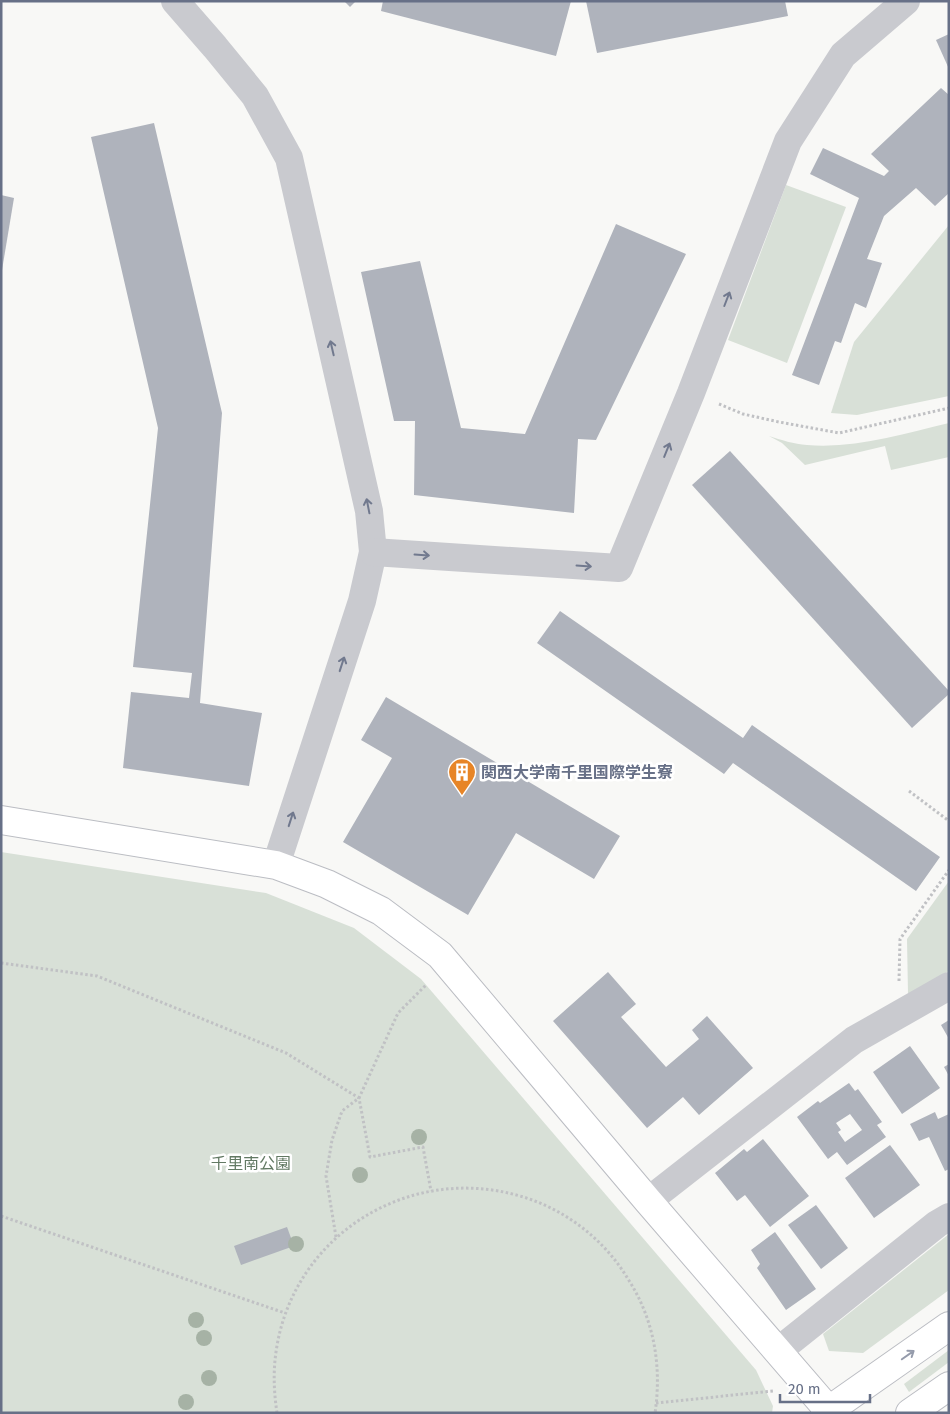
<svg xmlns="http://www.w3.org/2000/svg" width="950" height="1414" viewBox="0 0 950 1414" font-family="'Fira Sans','Noto Sans JP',sans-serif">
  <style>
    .green { fill: #d8e0d7 }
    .building { fill: #afb3bc; fill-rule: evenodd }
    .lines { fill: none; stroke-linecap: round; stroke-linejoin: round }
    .secondary-casing { stroke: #bbbdc3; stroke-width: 30 }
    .path { stroke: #c0c1c4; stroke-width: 3; stroke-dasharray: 2.5 2.5; stroke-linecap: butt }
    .street { stroke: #c9cacf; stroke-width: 28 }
    .secondary { stroke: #fff; stroke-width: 28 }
    .tree { fill: #a6b2a5 }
    .oneway { stroke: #71798e }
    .oneway2 { stroke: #959bab }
    .labels { text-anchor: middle; stroke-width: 5; stroke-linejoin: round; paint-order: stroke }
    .poi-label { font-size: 16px; font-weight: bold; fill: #677087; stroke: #fff; text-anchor: start }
    .park-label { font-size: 16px; fill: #627963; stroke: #fff }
  </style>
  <rect width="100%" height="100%" fill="#f8f8f6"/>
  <g class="green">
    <polygon points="786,185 846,207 787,363 728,340"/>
    <polygon points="949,225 949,396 857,415 831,413 854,342"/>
    <path d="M949,423V457L891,470L885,446L805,465L782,443L769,436C781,440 794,444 807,445C855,449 902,434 949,423Z"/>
    <polygon points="1,852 266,893 354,928 421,979 756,1370 773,1406 772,1413 1,1413"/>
    <polygon points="949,881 949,971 908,994 907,939"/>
    <polygon points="949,1234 949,1290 863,1353 829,1351 823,1334"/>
    <polygon points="949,1350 949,1362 909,1392 904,1384"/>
  </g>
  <g class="building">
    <polygon points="344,1 356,1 350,7"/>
    <polygon points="383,1 571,1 556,56 381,11"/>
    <polygon points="586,1 785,1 788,16 597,53"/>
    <polygon points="949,34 949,69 936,40"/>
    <polygon points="941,88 949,95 949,193 935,206 916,188 884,216 867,259 882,263 866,308 855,303 841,343 835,341 819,385 792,375 859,198 810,174 823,148 884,176 889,171 871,154"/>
    <polygon points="154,123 222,413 200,703 262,713 249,786 123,768 131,692 189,698 192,673 133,667 158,428 91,137"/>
    <polygon points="1,195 14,198 2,270 1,270"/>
    <polygon points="616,224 686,254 596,440 578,439 574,513 414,495 415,421 394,421 361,272 420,261 461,428 525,434"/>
    <polygon points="730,451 949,691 949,694 912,728 692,485"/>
    <polygon points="560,611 743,738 752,725 940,857 916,891 733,763 724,774 537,643"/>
    <polygon points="386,697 620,836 594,879 516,833 468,915 343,842 392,758 361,740"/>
    <polygon points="608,972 636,1004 621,1017 666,1067 699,1039 692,1030 707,1016 753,1068 699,1115 683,1097 647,1128 553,1021"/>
    <polygon points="949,1020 949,1039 941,1025"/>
    <polygon points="910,1046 940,1088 902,1114 873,1072"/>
    <polygon points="949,1064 949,1076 944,1067"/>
    <path d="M849,1083L855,1091L858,1089L882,1122L877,1125L886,1137L847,1165L837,1152L828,1159L797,1117L818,1101L820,1103ZM850,1114L862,1130L845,1142L838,1132L841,1130L836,1123Z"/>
    <polygon points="935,1112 938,1119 949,1114 949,1169 945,1171 929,1137 919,1141 910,1124"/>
    <polygon points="763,1139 809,1196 770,1227 745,1195 737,1201 715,1173 744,1149 747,1152"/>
    <polygon points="890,1145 920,1185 874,1218 845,1178"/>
    <polygon points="816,1205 848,1248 821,1269 788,1225"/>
    <polygon points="287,1227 294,1246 241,1265 234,1246"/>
    <polygon points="775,1232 816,1289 786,1310 757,1268 760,1264 751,1250"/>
  </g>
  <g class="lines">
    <g class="secondary-casing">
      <g id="secondary">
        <polyline points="1,820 276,865 327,884 381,911 440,955 648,1201 831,1413"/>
        <polyline points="825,1413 949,1326"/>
        <polyline points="910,1413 949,1386"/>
      </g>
    </g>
    <g class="path">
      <polyline points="719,404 743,414 779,422 839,433 949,408"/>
      <polyline points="909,791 949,821"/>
      <polyline points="1,963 97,976 286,1053 359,1098 370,1157 423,1147 431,1191"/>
      <polyline points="899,981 900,939 949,870"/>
      <polyline points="1,1216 285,1313"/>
      <polyline points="336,1237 326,1176 332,1140 342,1111 359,1098 398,1013 426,985"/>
      <polyline points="656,1403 773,1391"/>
      <path d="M277,1413C274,1393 273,1373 276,1352C292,1237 407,1163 520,1196C565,1209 604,1239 628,1279C654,1319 662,1366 655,1413"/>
    </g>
    <g class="street">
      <polyline points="175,1 215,47 255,96 289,158 369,511 373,552 362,601 276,865"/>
      <polyline points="373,552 619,568 691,393 788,141 843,55 906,1"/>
      <polyline points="648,1201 854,1040 949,986"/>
      <polyline points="778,1351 937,1224 949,1217"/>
    </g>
    <use href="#secondary" class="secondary"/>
  </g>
  <g class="tree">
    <circle cx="419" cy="1137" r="8"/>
    <circle cx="360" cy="1175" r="8"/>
    <circle cx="296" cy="1244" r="8"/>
    <circle cx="196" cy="1320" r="8"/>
    <circle cx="204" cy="1338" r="8"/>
    <circle cx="209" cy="1378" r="8"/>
    <circle cx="186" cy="1402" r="8"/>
  </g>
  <defs><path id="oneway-shaft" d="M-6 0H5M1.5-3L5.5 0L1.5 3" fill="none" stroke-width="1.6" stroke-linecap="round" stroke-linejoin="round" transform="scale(1.25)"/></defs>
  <g class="oneway">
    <use href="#oneway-shaft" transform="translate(727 299) rotate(-69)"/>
    <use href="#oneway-shaft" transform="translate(332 348) rotate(-103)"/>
    <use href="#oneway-shaft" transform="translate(667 450) rotate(-68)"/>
    <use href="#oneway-shaft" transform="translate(368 506) rotate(-101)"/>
    <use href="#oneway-shaft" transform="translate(422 555) rotate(4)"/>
    <use href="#oneway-shaft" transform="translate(584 566) rotate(4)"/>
    <use href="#oneway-shaft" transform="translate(342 664) rotate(-72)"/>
    <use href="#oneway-shaft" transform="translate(291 819) rotate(-72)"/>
  </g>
  <use class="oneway2" href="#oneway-shaft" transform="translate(908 1355) rotate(-35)"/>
  <defs>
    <g id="building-pin" transform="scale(1.4375)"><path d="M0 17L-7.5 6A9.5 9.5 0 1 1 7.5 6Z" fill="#e78527" stroke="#fff"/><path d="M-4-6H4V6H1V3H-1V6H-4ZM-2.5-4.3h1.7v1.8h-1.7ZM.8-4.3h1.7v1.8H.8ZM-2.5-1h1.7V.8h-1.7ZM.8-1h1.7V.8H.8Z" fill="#fff"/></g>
  </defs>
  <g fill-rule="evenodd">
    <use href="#building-pin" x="462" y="772"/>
  </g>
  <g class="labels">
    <g class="poi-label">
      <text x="481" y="778">関西大学南千里国際学生寮</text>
    </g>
    <g class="park-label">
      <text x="251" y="1169">千里南公園</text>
    </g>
  </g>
  <rect width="950" height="1414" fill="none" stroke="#677087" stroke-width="5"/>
  <path d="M780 1394v8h90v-8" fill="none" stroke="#677087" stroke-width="2.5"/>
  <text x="788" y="1394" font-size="15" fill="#677087" stroke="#ffffff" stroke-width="4" paint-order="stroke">20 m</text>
</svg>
